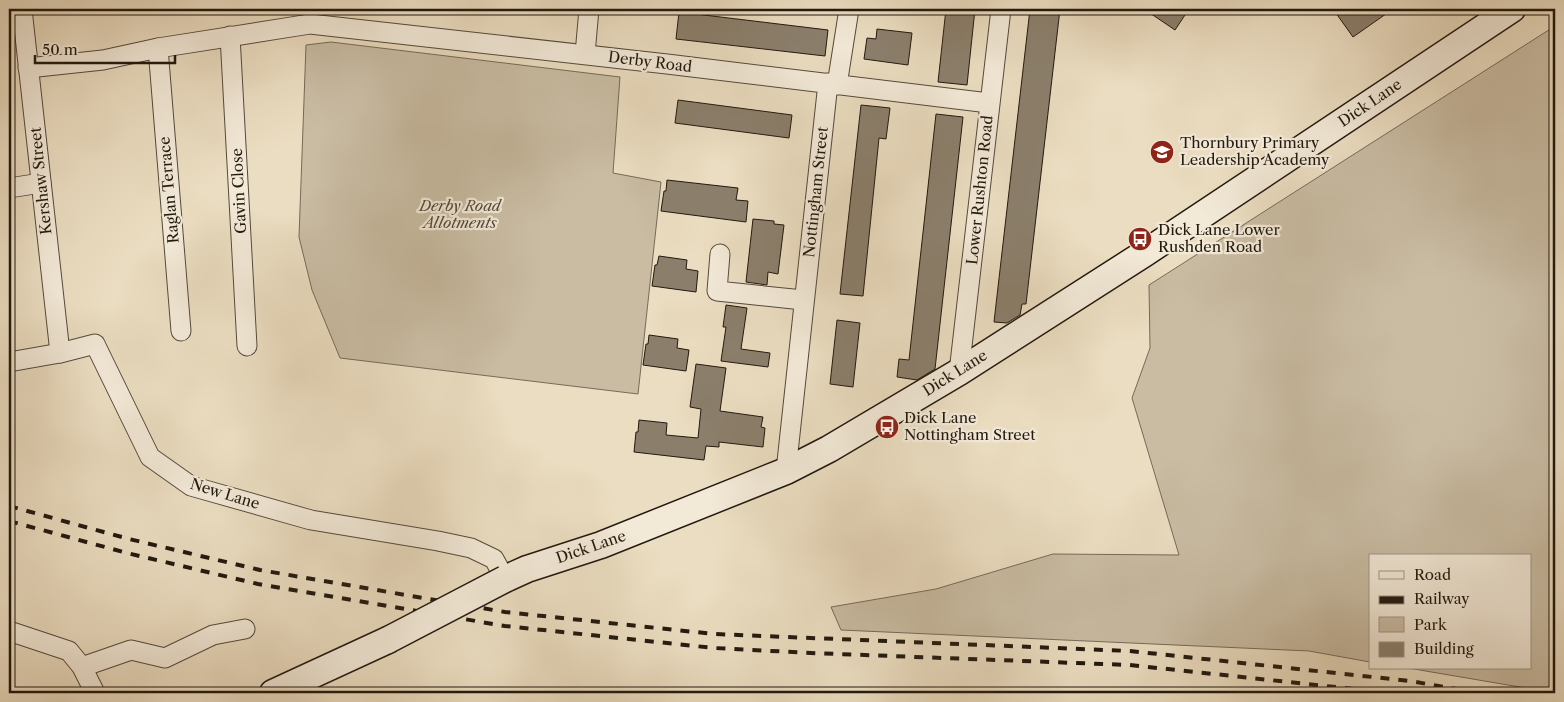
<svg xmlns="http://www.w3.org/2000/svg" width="1564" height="702" viewBox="0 0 1564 702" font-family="'Libre Caslon Text',serif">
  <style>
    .green { fill: #c9bca3; stroke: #766a59 }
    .building { fill: #8b7f6c; stroke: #22190f }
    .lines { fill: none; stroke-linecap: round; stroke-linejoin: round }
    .street-casing { stroke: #544a3c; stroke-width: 21 }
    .secondary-casing { stroke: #22190f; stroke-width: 29 }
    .street { stroke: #f2e9d7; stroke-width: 19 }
    .secondary { stroke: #f2e9d7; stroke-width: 26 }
    .rail { stroke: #22190f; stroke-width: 4; stroke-dasharray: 9 9; stroke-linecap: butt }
    .secondary-bridge-casing { stroke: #22190f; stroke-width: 29; stroke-linecap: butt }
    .secondary-bridge { stroke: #f2e9d7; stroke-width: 26 }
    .labels { text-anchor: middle; stroke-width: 4.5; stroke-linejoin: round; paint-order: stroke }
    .street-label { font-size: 15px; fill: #22190f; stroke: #f2e9d7 }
    .poi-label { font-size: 15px; fill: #22190f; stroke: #f2e9d7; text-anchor: start }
    .park-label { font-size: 15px; font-style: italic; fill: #544a3b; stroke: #f2e9d7 }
  </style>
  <rect width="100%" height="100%" fill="#ebddc1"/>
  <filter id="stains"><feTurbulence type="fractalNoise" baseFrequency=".004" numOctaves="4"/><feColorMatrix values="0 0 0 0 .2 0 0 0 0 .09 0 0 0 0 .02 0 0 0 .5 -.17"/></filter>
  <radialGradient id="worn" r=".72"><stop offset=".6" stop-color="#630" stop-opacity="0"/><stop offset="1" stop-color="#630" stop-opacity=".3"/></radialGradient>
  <g class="green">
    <polygon points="1555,26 1555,693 1408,668 1530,668 1530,556 1370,556 1370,662 1309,651 841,630 831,607 936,589 1053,554 1179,555 1132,398 1150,348 1149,285"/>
    <polygon points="331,42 620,77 613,173 661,182 638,394 340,358 312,290 299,237 306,45"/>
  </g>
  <g class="building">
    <polygon points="946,9 975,9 967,85 938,82"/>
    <polygon points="1030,9 1060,9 1026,304 1022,304 1020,315 1007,323 994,322"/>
    <polygon points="1144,9 1189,9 1175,30"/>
    <polygon points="1333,9 1393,9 1353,37"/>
    <polygon points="679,12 828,30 825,56 676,39"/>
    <polygon points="877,29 912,33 908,65 864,59 867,38 876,39"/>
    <polygon points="678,100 792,115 789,138 675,123"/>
    <polygon points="861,105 890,108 886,139 879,138 863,296 840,294"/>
    <polygon points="936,114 963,117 935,369 917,380 897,377 899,359 909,360"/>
    <polygon points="667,180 738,188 736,200 748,201 746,222 661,211 664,191 666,191"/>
    <polygon points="753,219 774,221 774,224 784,225 778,274 768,272 767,285 746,282"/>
    <polygon points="659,256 687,260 686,269 698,271 696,292 652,286 655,265 657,265"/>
    <polygon points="726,305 747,308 741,349 770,353 768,367 721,361 726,327 723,327"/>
    <polygon points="837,320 860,323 853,387 830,384"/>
    <polygon points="649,335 678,339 677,348 689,350 686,371 643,365 646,344 648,344"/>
    <polygon points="696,364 726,368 720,411 763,417 761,427 765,428 763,447 719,442 719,447 706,446 704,460 634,452 636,432 638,432 639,420 667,423 666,435 698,438 701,409 690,407"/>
  </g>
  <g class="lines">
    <g class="street-casing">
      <g id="street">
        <polyline points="22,9 60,353"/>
        <polyline points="230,36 247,346"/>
        <polyline points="158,48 181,331"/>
        <polyline points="585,54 589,9"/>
        <polyline points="28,68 103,60 158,48 310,24 667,64 989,103"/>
        <polyline points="837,85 849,9"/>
        <polyline points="9,188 41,183"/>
        <polyline points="720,254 717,291 803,300"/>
        <polyline points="9,362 60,353 95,344 150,457 191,486 311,520 438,541 471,548 494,559 505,579"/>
        <polyline points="959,372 1001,9"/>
        <polyline points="786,471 828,83"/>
        <polyline points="9,631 69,651 82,667 95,693"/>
        <polyline points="82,667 131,650 165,658 213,635 245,629"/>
      </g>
    </g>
    <g class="secondary-casing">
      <g id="secondary">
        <polyline points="505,579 527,569 601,545 786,471 829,449 959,372 1145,253 1512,9"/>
        <polyline points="273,693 388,640"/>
      </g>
    </g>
    <use href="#street" class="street"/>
    <use href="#secondary" class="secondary"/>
    <g class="rail">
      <polyline points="9,506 129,539 260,570 505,612 714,634 1130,651 1410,681 1479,693"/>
      <polyline points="9,521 127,553 258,584 505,626 714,648 811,653 1130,665 1391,693"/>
    </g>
    <g class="secondary-bridge-casing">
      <polyline id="secondary-bridge" points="388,640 505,579"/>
    </g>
    <use href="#secondary-bridge" class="secondary-bridge"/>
  </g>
  <defs>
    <g id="school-disc" transform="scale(1.25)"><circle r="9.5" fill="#8f2418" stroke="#f2e9d7"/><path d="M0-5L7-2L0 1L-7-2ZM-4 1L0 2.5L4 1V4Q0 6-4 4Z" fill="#fff"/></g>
    <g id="bus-disc" transform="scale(1.25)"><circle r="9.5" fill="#8f2418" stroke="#f2e9d7"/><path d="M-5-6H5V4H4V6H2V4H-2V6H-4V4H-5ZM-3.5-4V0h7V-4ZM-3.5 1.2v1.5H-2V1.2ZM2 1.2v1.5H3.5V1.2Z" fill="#fff"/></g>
  </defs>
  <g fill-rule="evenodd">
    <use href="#school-disc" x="1162" y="152"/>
    <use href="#bus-disc" x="1140" y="239"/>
    <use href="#bus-disc" x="887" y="427"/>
  </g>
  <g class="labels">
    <g class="street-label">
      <text transform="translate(650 62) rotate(7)" y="5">Derby Road</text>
      <text transform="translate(1370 103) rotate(-34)" y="5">Dick Lane</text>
      <text transform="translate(41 181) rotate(-96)" y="5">Kershaw Street</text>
      <text transform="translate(169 190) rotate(-95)" y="5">Raglan Terrace</text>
      <text transform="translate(980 190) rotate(-84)" y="5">Lower Rushton Road</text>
      <text transform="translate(239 191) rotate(-93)" y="5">Gavin Close</text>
      <text transform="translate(816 192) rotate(-84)" y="5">Nottingham Street</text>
      <text transform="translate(955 373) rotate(-32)" y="5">Dick Lane</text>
      <text transform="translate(225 494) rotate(17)" y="5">New Lane</text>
      <text transform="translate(591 547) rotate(-19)" y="5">Dick Lane</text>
    </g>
    <g class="poi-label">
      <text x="1180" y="148">Thornbury Primary<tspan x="1180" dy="17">Leadership Academy</tspan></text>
      <text x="1158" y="235">Dick Lane Lower<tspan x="1158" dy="17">Rushden Road</tspan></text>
      <text x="904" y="423">Dick Lane<tspan x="904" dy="17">Nottingham Street</tspan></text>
    </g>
    <g class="park-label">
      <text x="460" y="211">Derby Road<tspan x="460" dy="17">Allotments</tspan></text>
    </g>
  </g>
  <rect width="1564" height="702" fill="none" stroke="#ebddc1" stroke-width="30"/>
  <rect x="10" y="10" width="1544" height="682" fill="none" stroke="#22190f" stroke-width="2.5"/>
  <rect x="15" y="15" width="1534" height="672" fill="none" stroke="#22190f"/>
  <rect x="1369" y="554" width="162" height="115" fill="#f2e9d7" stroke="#9f9687"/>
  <rect x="1379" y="571" width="25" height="8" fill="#f2e9d7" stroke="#9f9687"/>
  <text x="1414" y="580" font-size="15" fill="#22190f">Road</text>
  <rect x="1379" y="596" width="25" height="8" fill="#22190f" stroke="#9f9687"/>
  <text x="1414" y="604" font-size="15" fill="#22190f">Railway</text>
  <rect x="1379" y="617" width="25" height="15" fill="#c9bca3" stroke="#9f9687"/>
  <text x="1414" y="630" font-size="15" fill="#22190f">Park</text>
  <rect x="1379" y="642" width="25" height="15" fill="#8b7f6c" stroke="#9f9687"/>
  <text x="1414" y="654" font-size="15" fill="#22190f">Building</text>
  <path d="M35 55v8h140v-8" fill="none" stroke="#22190f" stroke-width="2.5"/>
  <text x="42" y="55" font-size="15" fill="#22190f" stroke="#f2e9d7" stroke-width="4" paint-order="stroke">50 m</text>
  <rect width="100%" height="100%" filter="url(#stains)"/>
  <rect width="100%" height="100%" fill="url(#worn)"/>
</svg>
